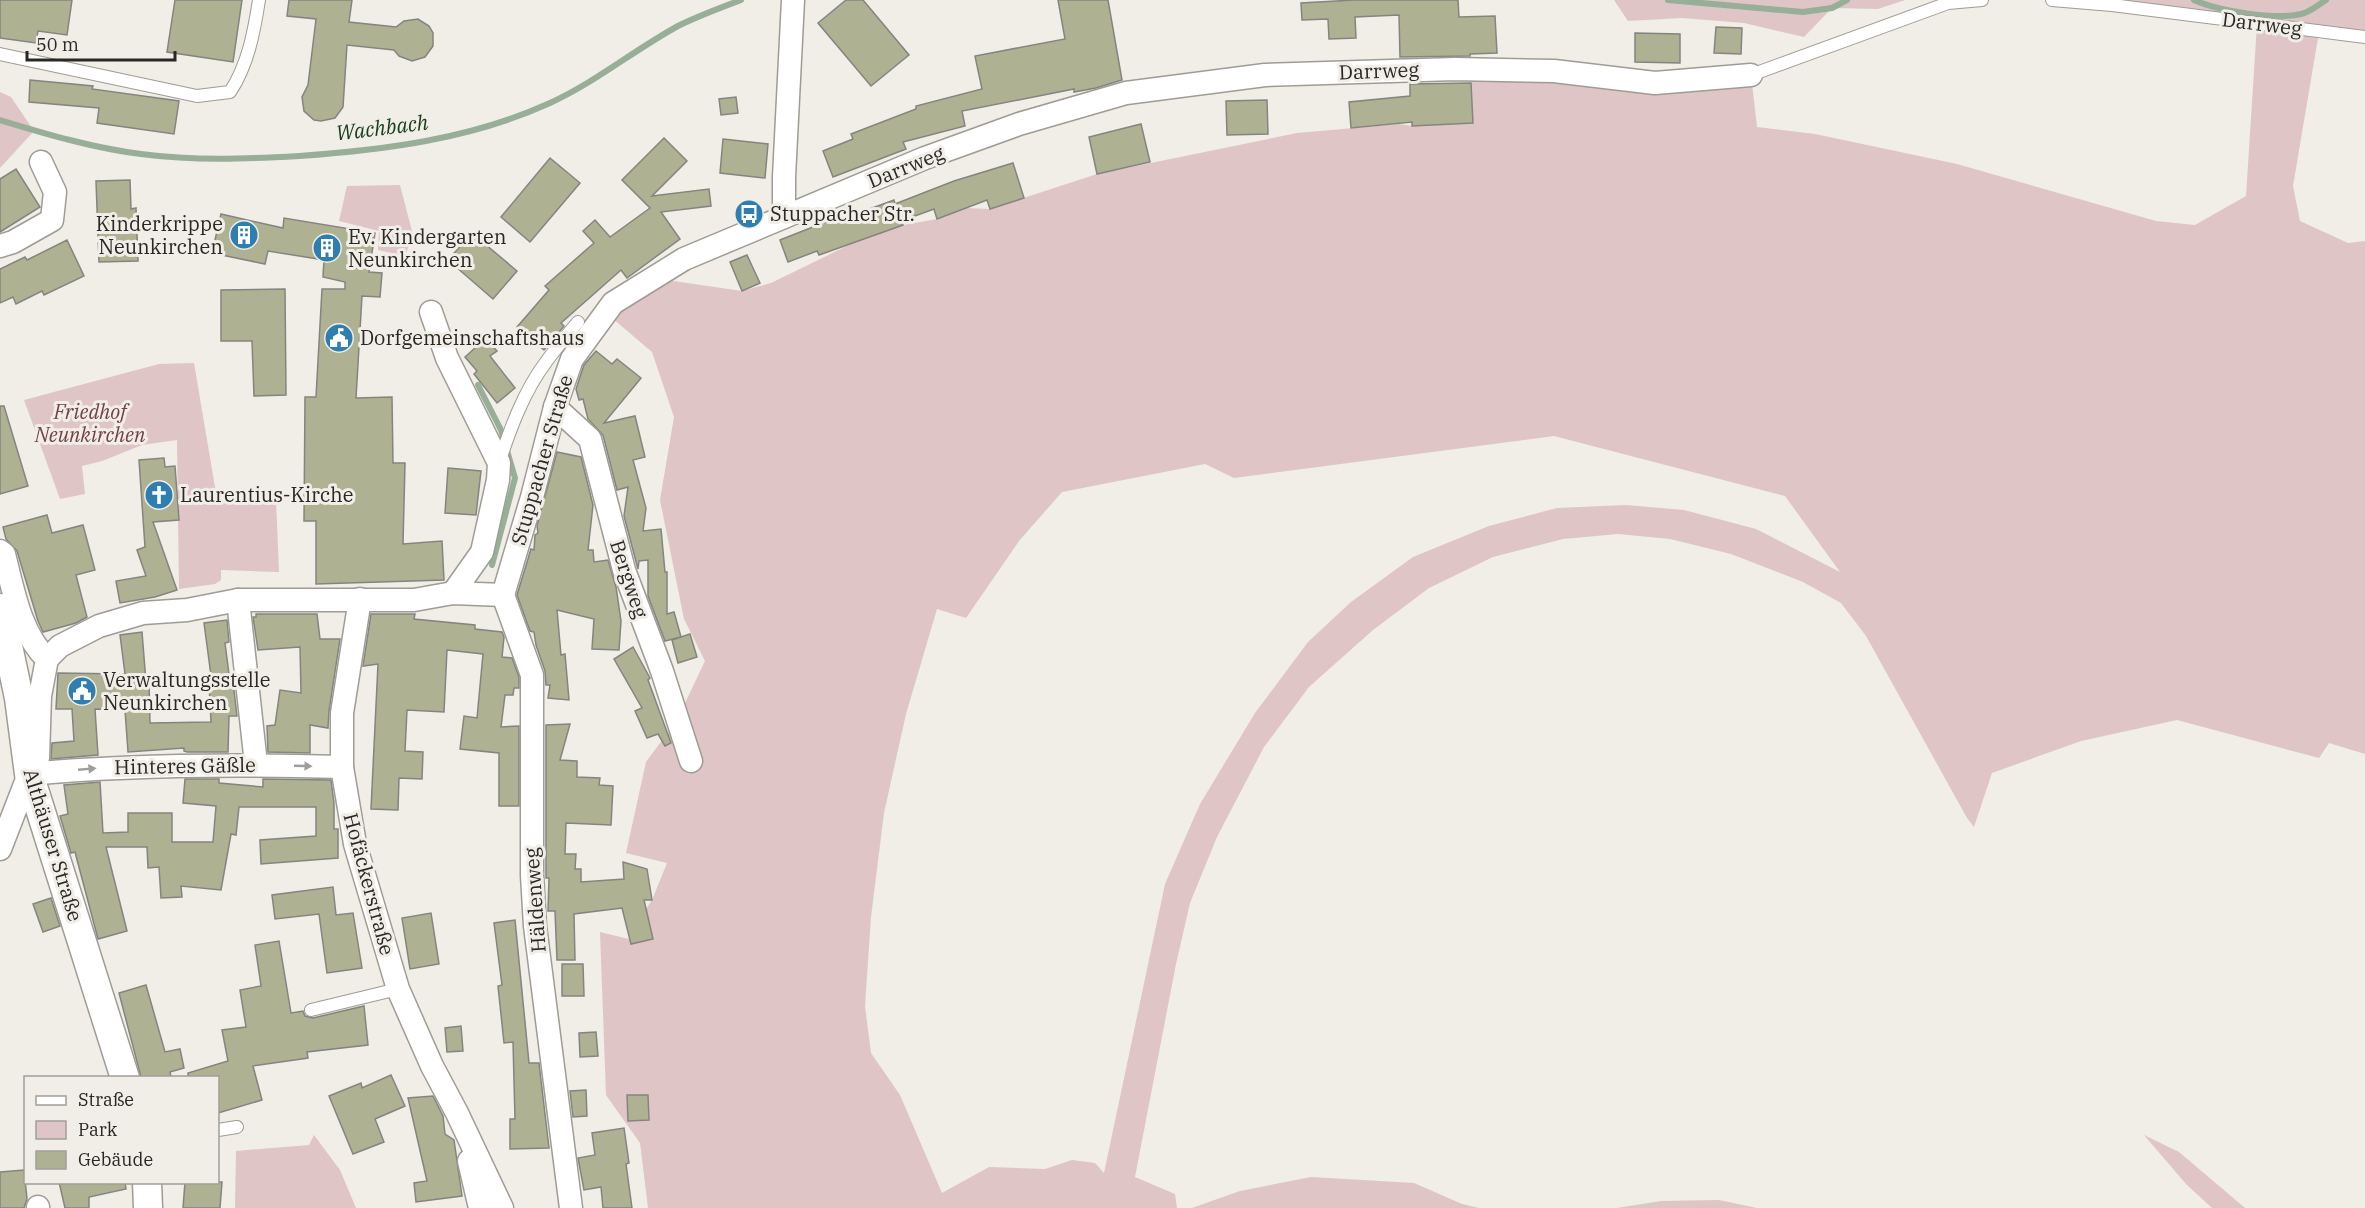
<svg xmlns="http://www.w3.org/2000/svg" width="2365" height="1208" viewBox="0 0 2365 1208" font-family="'IBM Plex Serif',serif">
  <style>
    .green { fill: #dfc5c6; fill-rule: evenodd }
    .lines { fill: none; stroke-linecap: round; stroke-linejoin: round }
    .stream { stroke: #97ae97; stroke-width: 6 }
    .building { fill: #aeb192; stroke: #84857f; stroke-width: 1.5 }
    .service-casing { stroke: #9f9c95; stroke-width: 14 }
    .minor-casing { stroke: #9f9c95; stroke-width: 25 }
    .tertiary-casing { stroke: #9f9c95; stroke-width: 31 }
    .service { stroke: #fff; stroke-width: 12 }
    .minor { stroke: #fff; stroke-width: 22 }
    .tertiary { stroke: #fff; stroke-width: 28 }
    .oneway { fill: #9f9e9d }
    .labels { text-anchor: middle; stroke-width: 6; stroke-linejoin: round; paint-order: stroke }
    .street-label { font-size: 20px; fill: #2a2826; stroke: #f1ede7 }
    .poi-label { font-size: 20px; fill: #2a2826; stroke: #f1ede7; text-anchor: start }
    .park-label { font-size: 20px; font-style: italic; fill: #754144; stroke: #f1ede7 }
    .water-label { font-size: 21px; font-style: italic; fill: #193c19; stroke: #f1ede7 }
  </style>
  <rect width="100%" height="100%" fill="#f1ede7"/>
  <g class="green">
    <polygon points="1614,0 1905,0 1878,9 1832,8 1804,37 1744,23 1682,18 1628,21"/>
    <path d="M2052,0H2365V37L2319,32L2293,186L2300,221L2348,243L2365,241V754L2329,743L2319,758L2177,720L2081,741L1992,773L1974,827L1967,818L1866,636L1841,603L1803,582L1731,554L1670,539L1618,534L1563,539L1493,557L1429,588L1373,630L1309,687L1264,747L1217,837L1190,903L1176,964L1135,1177L1175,1194L1177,1208H648L640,1143L606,1095L600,932L641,942L653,938L646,909L652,900L667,863L626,853L646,762L677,720L705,661L684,619L660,500L674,417L652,352L605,312L653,278L742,291L771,283L853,243L903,225L937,219L964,208L990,209L1097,174L1297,133L1399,124L1412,126L1473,123L1471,81L1475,69L1751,75L1757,127L1815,134L1957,164L2156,221L2195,225L2246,196L2257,24ZM1554,436L1785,496L1840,572L1756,529L1684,510L1626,505L1557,508L1489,526L1413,557L1351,602L1308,642L1255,713L1200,804L1165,884L1104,1173L1095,1163L1072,1160L1045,1169L989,1167L942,1193L900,1095L871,1053L865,1006L871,917L884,813L906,714L937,609L966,618L1019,541L1062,492L1205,464L1234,478Z"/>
    <polygon points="0,92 11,97 34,131 0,168"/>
    <polygon points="400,185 413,235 405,256 378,250 379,231 339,221 347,186"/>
    <polygon points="194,363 217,499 276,499 279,572 221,570 221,580 215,584 179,589 177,440 142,445 102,461 82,466 85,494 60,499 24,400 159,364"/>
    <polygon points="314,1135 340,1170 356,1208 235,1208 236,1151 309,1145"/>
    <polygon points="2144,1135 2179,1152 2245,1208 2212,1208 2186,1184"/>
    <polygon points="1311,1177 1414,1183 1462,1204 1479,1208 1192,1208 1240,1191"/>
    <polygon points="1719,1200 1757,1208 1617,1208 1661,1201"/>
  </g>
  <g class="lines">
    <g class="stream">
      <polyline points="1668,0 1803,12 1832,8 1847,0"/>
      <path d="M2194,0C2218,11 2275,20 2301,14C2310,12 2318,5 2326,0"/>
      <path d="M0,120C46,134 93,148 141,154C194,161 246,159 299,156C385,150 471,139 550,103C596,82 634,50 678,26C698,16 720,8 741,0"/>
      <polyline points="478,385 501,430 515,478 492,565"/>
    </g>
  </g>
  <g class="building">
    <polygon points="0,0 72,0 67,35 38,31 36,43 0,38"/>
    <polygon points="175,0 242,0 233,62 167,52"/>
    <polygon points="289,0 352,0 349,22 396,27 404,21 418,19 429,26 433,33 433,46 425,57 412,61 399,56 394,50 347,45 343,107 335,118 321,121 314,120 304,111 302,97 308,85 316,19 287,16"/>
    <polygon points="846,0 863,0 909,55 871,86 818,23"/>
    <polygon points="1058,0 1108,0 1122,80 1096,88 1074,92 1074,89 962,111 965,126 903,142 906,149 833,177 823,151 853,139 851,134 916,109 916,106 982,89 975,56 1065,39"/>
    <polygon points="1354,0 1458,0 1459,17 1495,16 1497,53 1470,54 1470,56 1400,57 1399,15 1355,17 1356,38 1329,39 1328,19 1302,20 1301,3"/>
    <polygon points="1716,27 1742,28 1741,54 1714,53"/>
    <polygon points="1635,33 1680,34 1680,63 1635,62"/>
    <polygon points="30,80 93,86 92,89 179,101 174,134 97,123 99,108 29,102"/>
    <polygon points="1471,83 1473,123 1412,126 1412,122 1351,128 1349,102 1410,96 1410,84"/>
    <polygon points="736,97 738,113 721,115 719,99"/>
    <polygon points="1267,100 1268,134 1227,135 1226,101"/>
    <polygon points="1141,124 1150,162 1097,174 1089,137"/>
    <polygon points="664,138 687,161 652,196 709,189 711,206 661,212 680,239 627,278 621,270 561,323 564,326 544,350 517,327 549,290 545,286 594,243 583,231 595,220 610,237 650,208 622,180"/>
    <polygon points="723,139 768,144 765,178 720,173"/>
    <polygon points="550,158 580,183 530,242 501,217"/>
    <polygon points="1013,163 1024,198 990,209 987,200 937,219 934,209 901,221 903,225 819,255 817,251 788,262 780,240 833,219 834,222 894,200 895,204 954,181"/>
    <polygon points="16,169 40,207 0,232 0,179"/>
    <polygon points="130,180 131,209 136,208 138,261 99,262 96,181"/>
    <polygon points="221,214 283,228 284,218 375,233 369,272 382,273 380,297 362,296 356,398 392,397 393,463 405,463 403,544 442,541 444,580 316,584 316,521 304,521 305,397 316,397 322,289 345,289 345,282 323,277 324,260 268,251 265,264 212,253"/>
    <polygon points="472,233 517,271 493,299 448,260"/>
    <polygon points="67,240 84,276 44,295 42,291 16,304 13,297 0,303 0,269 25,257 27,260"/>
    <polygon points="747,255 760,283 742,291 730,262"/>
    <polygon points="285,289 286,395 254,396 252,341 221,341 221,290"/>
    <polygon points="486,338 497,351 490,356 515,388 497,403 474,374 477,371 465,357"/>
    <polygon points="596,351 612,364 617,359 641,378 604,423 635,416 645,457 633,460 646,508 643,531 661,529 665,572 667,572 667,614 674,612 681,637 665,641 648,596 648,560 639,561 638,569 624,516 628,487 617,490 603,435 588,419 583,399 579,400 576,389 584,365"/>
    <polygon points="0,406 4,406 28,486 0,494"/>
    <polygon points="557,452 581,457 593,505 588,550 593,550 594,562 608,560 616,587 621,621 619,650 592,649 594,619 557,610 561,655 565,654 569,700 548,698 550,685 546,685 545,671 536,645 534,632 530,631 517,595 531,549 534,550 535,535 538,533 537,526"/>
    <polygon points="164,458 165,467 175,466 179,520 153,522 177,590 155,597 120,603 116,581 146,576 137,550 145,547 139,460"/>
    <polygon points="448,468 481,471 476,515 445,513"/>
    <polygon points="47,515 52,533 83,525 95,570 76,575 87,617 76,623 43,632 38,621 17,551 6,539 3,527"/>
    <polygon points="256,614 317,614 320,639 340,639 329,711 328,728 310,725 310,753 268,752 267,726 275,725 280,690 301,693 300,647 258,650 253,617 256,617"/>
    <polygon points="371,614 415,614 414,619 475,625 475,629 502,632 504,637 502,657 512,658 519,677 519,688 514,688 513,695 505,695 501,727 519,726 519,806 499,806 499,753 460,749 464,716 477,718 483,654 447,650 444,712 407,710 405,751 423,752 422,779 399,778 398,810 371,809 378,664 363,666"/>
    <polygon points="227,620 229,642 225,643 230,682 233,682 237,716 229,716 228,752 187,752 184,751 184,748 128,752 125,710 95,709 98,755 51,759 52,743 74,741 72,709 56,709 58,673 125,674 120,635 142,632 146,682 149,682 150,723 211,722 209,683 212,683 204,623"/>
    <polygon points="690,634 697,657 678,663 672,640"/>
    <polygon points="633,647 650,678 648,680 671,743 665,746 658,734 647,738 635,711 642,708 614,659"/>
    <polygon points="570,724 560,760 577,761 577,777 600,778 599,785 613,786 611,825 566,823 565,854 576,854 575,869 581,869 581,882 624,879 623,862 647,869 652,900 644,900 653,939 631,944 622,908 574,914 575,960 557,960 555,911 548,911 549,878 546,878 546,725"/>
    <polygon points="185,779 219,779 219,783 263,787 263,779 331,780 334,803 334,829 338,829 338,858 261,864 260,840 316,836 316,807 239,807 236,835 231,834 221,890 181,886 182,897 161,898 159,867 148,868 147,847 106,847 127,931 98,939 75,852 71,853 60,816 68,814 64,785 100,782 103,833 128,832 128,813 172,813 172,842 213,842 216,806 183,803"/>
    <polygon points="333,887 336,915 353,913 362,968 327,973 319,914 275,919 272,895"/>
    <polygon points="51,898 60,926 43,932 33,904"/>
    <polygon points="431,913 439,964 410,969 402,918"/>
    <polygon points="515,920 529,1063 539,1063 549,1148 510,1149 510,1119 515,1119 513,1042 504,1043 498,986 502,985 494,923"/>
    <polygon points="279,941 291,1013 303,1011 305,1016 313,1018 364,1006 368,1045 307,1052 308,1058 253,1066 262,1100 218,1113 218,1077 188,1077 188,1073 228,1061 222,1030 246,1027 240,990 261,986 255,945"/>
    <polygon points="562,964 583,964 584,996 562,996"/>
    <polygon points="146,985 165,1052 180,1049 184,1068 170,1072 171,1077 141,1077 119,993"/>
    <polygon points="461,1026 463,1051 447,1052 445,1028"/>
    <polygon points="596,1032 598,1056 580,1057 579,1033"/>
    <polygon points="391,1075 405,1106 375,1119 384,1142 353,1154 329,1096 361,1083 362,1088"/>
    <polygon points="586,1090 587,1116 573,1117 570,1091"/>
    <polygon points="627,1095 648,1095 649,1120 628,1121"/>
    <polygon points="433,1096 443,1116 445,1134 454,1140 462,1196 416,1202 414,1183 427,1181 408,1098"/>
    <polygon points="624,1128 629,1163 626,1164 632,1208 603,1208 601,1187 584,1190 578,1158 595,1155 592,1133"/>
    <polygon points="24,1170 27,1199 24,1208 0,1208 0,1172"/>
    <polygon points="59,1182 125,1182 126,1189 89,1197 89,1208 65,1208"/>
    <polygon points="185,1182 222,1182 220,1208 183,1208"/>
  </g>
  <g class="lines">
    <g class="service-casing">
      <g id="service">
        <polyline points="2052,0 2112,5 2365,37"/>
        <path d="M0,54L197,96L230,92C248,65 254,32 259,0"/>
        <polyline points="1751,75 1948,3 1982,0"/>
        <path d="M499,463C510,429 524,391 546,362C556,348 567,335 578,322"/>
        <polyline points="311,1010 398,989"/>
        <polyline points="218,1130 237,1127"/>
      </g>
    </g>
    <g class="minor-casing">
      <g id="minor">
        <polyline points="784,217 784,177 793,0"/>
        <polyline points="0,246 13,242 52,220 55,192 41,162"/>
        <polyline points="431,312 447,358 499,463 498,480 482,552 453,593"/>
        <polyline points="555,407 590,439 624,570 662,671 691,761"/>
        <path d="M0,551L4,554C13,589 20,633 47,659"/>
        <polyline points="503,595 532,497 555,407 572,359 613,303 684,259 925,158 1019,124 1126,93 1265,75 1455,69 1554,71 1655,83 1751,75"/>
        <polyline points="503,595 532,675 532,875 535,926 571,1208"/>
        <polyline points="360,599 342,713 342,767 355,844 398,989 432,1066 457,1113 502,1208"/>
        <polyline points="238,600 256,764"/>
        <path d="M29,774C133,764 237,764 342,767"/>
        <polyline points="0,849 29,774 38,758 40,696 47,659 60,646 99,626 143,613 187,610 238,600 414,600 453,593 503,595"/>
        <polyline points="469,1161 480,1208"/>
        <polyline points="38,1207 38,1208"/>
      </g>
    </g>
    <g class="tertiary-casing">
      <g id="tertiary">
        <polyline points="0,608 19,698 29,774 125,1078"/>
        <polyline points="147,1182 148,1208"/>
      </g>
    </g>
    <use href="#service" class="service"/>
    <use href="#minor" class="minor"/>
    <use href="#tertiary" class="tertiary"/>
  </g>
  <defs><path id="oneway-solid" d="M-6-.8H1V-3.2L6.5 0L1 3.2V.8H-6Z" transform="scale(1.5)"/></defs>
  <g class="oneway">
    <use href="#oneway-solid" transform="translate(303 766) rotate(2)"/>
    <use href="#oneway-solid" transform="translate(87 769) rotate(-5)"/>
  </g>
  <defs>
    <g id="bus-disc" transform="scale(1.5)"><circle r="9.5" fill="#2e7eaf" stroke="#f1ede7"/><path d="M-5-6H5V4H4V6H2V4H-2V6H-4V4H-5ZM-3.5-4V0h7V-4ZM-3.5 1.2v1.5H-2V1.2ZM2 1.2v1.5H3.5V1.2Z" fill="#fff"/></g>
    <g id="building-disc" transform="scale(1.5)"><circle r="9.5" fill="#2e7eaf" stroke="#f1ede7"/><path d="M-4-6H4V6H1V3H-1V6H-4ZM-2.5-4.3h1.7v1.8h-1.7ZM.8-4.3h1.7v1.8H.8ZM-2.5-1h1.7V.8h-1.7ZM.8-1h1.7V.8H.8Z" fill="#fff"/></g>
    <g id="civic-disc" transform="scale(1.5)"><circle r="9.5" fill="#2e7eaf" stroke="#f1ede7"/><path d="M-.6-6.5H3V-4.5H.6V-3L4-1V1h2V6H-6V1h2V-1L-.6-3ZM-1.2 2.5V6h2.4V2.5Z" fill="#fff"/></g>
    <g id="church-disc" transform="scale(1.5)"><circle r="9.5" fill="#2e7eaf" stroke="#f1ede7"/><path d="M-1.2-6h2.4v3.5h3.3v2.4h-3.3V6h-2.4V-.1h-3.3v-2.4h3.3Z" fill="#fff"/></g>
  </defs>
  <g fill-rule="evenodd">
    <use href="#bus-disc" x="749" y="214"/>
    <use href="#building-disc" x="244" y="235"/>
    <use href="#building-disc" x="327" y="248"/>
    <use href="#civic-disc" x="339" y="338"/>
    <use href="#church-disc" x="159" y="495"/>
    <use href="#civic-disc" x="82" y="691"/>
  </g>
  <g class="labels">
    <g class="street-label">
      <text transform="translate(2262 24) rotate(7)" y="7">Darrweg</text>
      <text transform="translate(1379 71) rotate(-2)" y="7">Darrweg</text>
      <text transform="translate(906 167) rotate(-22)" y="7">Darrweg</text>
      <text transform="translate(542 460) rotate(-74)" y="7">Stuppacher Straße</text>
      <text transform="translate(629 579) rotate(72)" y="7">Bergweg</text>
      <text transform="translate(185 766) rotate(-1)" y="7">Hinteres Gäßle</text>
      <text transform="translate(53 845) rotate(73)" y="7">Althäuser Straße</text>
      <text transform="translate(369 884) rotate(75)" y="7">Hofäckerstraße</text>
      <text transform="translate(535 900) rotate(-94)" y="7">Häldenweg</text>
    </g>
    <g class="poi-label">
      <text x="770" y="221">Stuppacher Str.</text>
      <text x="223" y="231" text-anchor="end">Kinderkrippe<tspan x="223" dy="23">Neunkirchen</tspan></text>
      <text x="348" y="244">Ev. Kindergarten<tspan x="348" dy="23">Neunkirchen</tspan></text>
      <text x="360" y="345">Dorfgemeinschaftshaus</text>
      <text x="180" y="502">Laurentius-Kirche</text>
      <text x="103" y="687">Verwaltungsstelle<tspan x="103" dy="23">Neunkirchen</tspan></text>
    </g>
    <g class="park-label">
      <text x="90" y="419">Friedhof<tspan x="90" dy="23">Neunkirchen</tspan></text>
    </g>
    <g class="water-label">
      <text transform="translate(382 128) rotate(-7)" y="7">Wachbach</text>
    </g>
  </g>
  <rect x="24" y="1076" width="195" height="108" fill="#f1ede7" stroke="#a19e9a" stroke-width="1.5"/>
  <rect x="36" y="1096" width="30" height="9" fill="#ffffff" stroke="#a19e9a" stroke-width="1.5"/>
  <text x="78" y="1106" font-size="18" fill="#2a2826">Straße</text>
  <rect x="36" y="1121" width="30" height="18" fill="#dfc5c6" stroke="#a19e9a" stroke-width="1.5"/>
  <text x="78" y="1136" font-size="18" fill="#2a2826">Park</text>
  <rect x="36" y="1151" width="30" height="18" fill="#aeb192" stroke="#a19e9a" stroke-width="1.5"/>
  <text x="78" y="1166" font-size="18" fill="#2a2826">Gebäude</text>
  <path d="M27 51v9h148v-9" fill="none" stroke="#2a2826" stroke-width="3"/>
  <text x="36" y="51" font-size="18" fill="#2a2826" stroke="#f1ede7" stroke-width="4.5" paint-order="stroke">50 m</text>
</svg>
